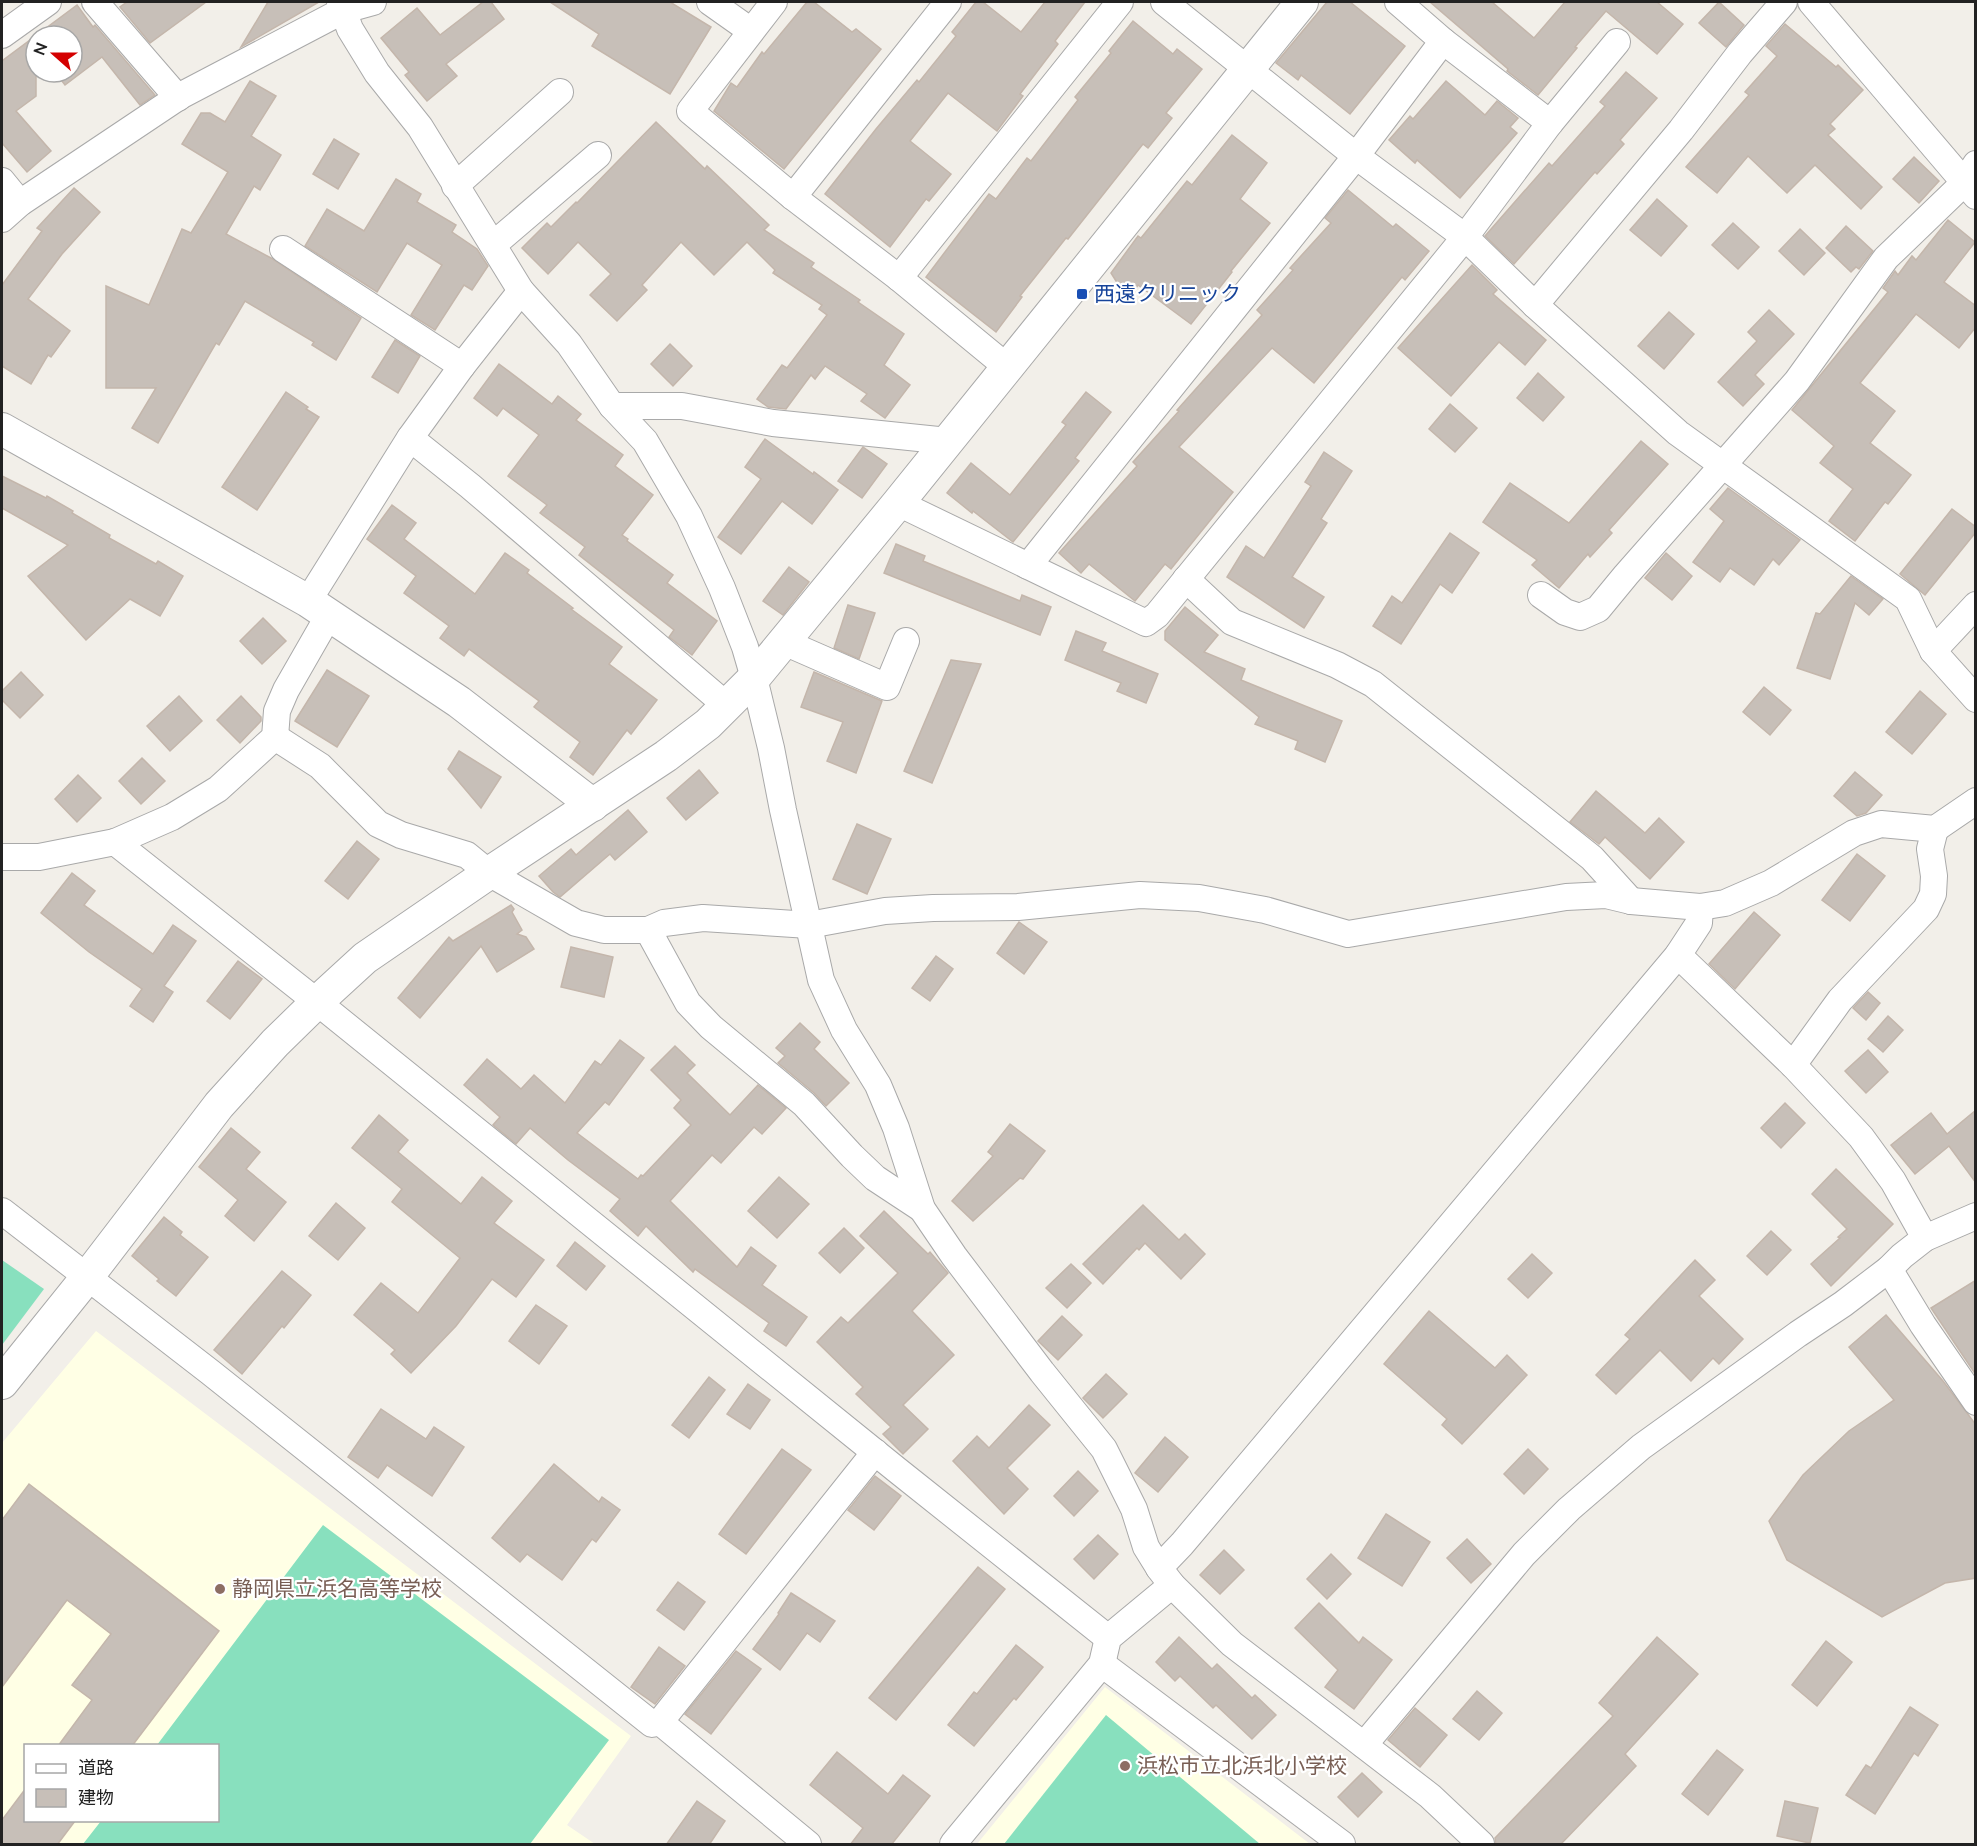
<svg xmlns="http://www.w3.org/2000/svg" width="1977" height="1846" viewBox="0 0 1977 1846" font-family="Mulish,'Noto Sans JP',sans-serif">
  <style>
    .education { fill: #ffffe5; fill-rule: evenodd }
    .pitch { fill: #88e0be }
    .building { fill: #c7bfb8; stroke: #c4b6ab; stroke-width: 1.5 }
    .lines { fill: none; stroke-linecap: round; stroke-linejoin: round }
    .minor-casing { stroke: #a9a9a9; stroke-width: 28 }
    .tertiary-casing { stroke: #a9a9a9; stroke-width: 34 }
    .minor { stroke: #fff; stroke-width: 26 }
    .tertiary { stroke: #fff; stroke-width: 32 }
    .transit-dot { fill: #1a4fb4; stroke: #fff; stroke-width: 2 }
    .education-dot { fill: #8d6e63; stroke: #fff; stroke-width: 2 }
    .labels { text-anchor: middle; stroke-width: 4.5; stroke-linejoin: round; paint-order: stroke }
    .transit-label { font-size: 21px; fill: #164399; stroke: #fff; text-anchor: start }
    .education-label { font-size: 21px; fill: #785e54; stroke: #fff; text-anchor: start }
  </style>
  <rect width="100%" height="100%" fill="#f2efe9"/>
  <g class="education">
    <path d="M96,1331L631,1736L567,1825L595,1844H2V1443ZM26,1746H218V1820H26Z"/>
    <polygon points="1105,1687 1310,1844 977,1844"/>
  </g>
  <g class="pitch">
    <polygon points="2,1260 44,1289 2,1345"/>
    <polygon points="323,1525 609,1740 530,1844 83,1844 101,1821 218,1820 218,1746 157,1745"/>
    <polygon points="1106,1715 1260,1844 1004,1844"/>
  </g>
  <g class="building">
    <polygon points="127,2 206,2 150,43 120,7"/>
    <polygon points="268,2 319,2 241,47"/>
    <polygon points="483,2 491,2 504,19 446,64 457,76 427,101 405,75 409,72 381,38 417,8 440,35"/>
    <polygon points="550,2 670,2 711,27 670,94 592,46 599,34"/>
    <polygon points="807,2 814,2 852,32 856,29 881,49 784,169 714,111 731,83 737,87 762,52 764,54"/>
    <polygon points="976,2 983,2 1021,32 1045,2 1085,2 1055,41 1058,44 1020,94 1023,96 997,131 948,93 910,141 951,174 929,201 926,199 890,247 825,194 876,129 917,80 919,82 956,36 952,32"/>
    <polygon points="1327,2 1350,2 1405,46 1350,114 1301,75 1298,80 1276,63"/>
    <polygon points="1430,2 1492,2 1534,38 1565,2 1657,2 1683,24 1657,54 1606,11 1575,47 1577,48 1538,95 1507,71 1508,69"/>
    <polygon points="1719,2 1744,25 1726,47 1699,23"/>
    <polygon points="77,5 93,27 95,25 155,95 140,105 102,57 65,85 55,72 72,72 72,36 36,36 36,96 16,111 51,151 27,172 2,143 2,61"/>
    <polygon points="1133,21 1173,54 1177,49 1202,69 1166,113 1172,118 1148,148 1143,144 1068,239 1066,238 1020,296 1022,297 996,332 926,277 989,194 996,199 1027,158 1031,161 1078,100 1075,97 1111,53 1109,51"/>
    <polygon points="1785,24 1836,67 1838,65 1863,90 1830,124 1835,129 1828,135 1882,187 1861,209 1815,165 1787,193 1748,156 1717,193 1686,167 1749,95 1745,92 1777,56 1766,46"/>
    <polygon points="1626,72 1657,98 1620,140 1624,144 1597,174 1595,172 1514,264 1485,236 1549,163 1552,166 1605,106 1600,102"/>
    <polygon points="250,81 276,96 251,136 281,155 260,190 254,186 226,234 271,258 361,318 336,360 312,345 314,342 245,301 219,345 216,343 158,443 132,428 156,388 106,388 106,286 149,305 182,229 191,233 228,172 182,144 201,113 210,113 225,122"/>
    <polygon points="1446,81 1485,115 1497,101 1518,118 1510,127 1517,133 1460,198 1417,160 1415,163 1389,140 1410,116 1413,119"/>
    <polygon points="656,122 705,169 707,166 769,225 764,230 814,263 811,267 860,300 858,302 904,334 884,365 910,385 885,418 861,401 867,394 825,366 815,379 811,375 786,409 768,407 757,399 782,365 787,368 827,315 819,309 822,305 773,273 775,270 747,242 714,275 681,242 642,285 647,290 617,321 590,295 611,274 578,242 548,274 522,248 547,223 551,227 576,202 577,203"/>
    <polygon points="1232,135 1267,163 1240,199 1270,223 1231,271 1232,272 1191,324 1138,285 1128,300 1111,273 1138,236 1141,238 1187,181 1192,185"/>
    <polygon points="334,139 359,154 338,189 313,174"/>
    <polygon points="1914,157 1939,181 1919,203 1893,179"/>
    <polygon points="396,179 421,194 417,202 456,225 452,232 477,249 488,266 472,290 464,285 435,330 411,315 442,265 407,243 377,292 305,246 327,209 364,231"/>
    <polygon points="74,188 100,212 62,254 28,299 70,331 51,357 48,355 31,384 2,366 2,285 42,231 37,228"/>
    <polygon points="1348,190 1393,227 1396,224 1429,251 1405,280 1402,277 1314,383 1272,348 1179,447 1233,492 1171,569 1165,564 1135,601 1089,564 1081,573 1059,553 1137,466 1133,462 1179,411 1177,410 1262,315 1257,310 1293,270 1290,268 1331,223 1325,218"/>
    <polygon points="1657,199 1687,226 1661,256 1630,230"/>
    <polygon points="1948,220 1975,242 1944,282 1976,306 1976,327 1959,348 1916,314 1860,383 1895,411 1870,443 1911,475 1888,504 1885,502 1855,541 1829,521 1853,489 1820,463 1834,446 1792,410 1888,292 1883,288 1895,271 1898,275 1912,256 1916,260"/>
    <polygon points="1733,223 1759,247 1738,269 1712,245"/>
    <polygon points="1846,226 1873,251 1859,269 1856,267 1851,272 1826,248"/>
    <polygon points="1800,229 1825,253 1804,275 1779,251"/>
    <polygon points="1472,265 1497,290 1493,294 1546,340 1525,365 1499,342 1451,396 1398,348"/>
    <polygon points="1769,310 1794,334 1755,375 1764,384 1743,406 1718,382 1757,341 1748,332"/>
    <polygon points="1669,312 1694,334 1664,369 1638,346"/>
    <polygon points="395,340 420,356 398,393 372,377"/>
    <polygon points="670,344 692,366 673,386 651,364"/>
    <polygon points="499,364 552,404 558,396 581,414 576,420 623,455 615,466 653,495 622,535 628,539 627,541 673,575 667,583 717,621 692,655 669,637 674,630 579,555 585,547 540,513 547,505 508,476 539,435 503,408 497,416 474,398"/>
    <polygon points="1538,373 1564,397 1543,421 1517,398"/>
    <polygon points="286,392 308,407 306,409 319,417 257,510 222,487"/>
    <polygon points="1086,392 1111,412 1075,458 1079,461 1013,542 973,511 972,513 947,493 971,463 1010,495 1066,425 1062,422"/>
    <polygon points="1450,404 1477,428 1455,452 1429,429"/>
    <polygon points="765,439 813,474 814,472 838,490 812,524 782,501 741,554 718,537 761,479 745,467"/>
    <polygon points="1641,441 1668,464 1609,530 1612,533 1590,557 1588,554 1559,588 1532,565 1537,560 1483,522 1510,483 1569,523"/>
    <polygon points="863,447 887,464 862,498 838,481"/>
    <polygon points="1324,452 1352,471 1321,519 1327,523 1292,577 1324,597 1304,628 1227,577 1246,546 1264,558 1311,486 1305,482"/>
    <polygon points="2,476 46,498 47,496 73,511 72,513 110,535 109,538 156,564 158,561 183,576 160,616 130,599 86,640 28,576 68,545 2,508"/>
    <polygon points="1728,488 1800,540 1779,565 1773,559 1754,585 1730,568 1720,582 1693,562 1724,521 1710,509"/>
    <polygon points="392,505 416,523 404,539 475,594 505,553 529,570 527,573 573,608 571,609 622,647 609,664 657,700 631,734 627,730 593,775 570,757 580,742 534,707 539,701 469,649 464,656 440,638 449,626 404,593 416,576 367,539"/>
    <polygon points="1952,509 1976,527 1976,532 1925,595 1900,574"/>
    <polygon points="1450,533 1479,553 1452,593 1440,584 1401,644 1373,626 1392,596 1402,603"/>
    <polygon points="896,544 925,556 923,561 1020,601 1022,595 1051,607 1040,635 884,573"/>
    <polygon points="1666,553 1692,576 1672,600 1645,578"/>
    <polygon points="789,567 809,582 783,615 763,601"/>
    <polygon points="1851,576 1883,599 1869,615 1855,603 1830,679 1797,668 1816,613 1820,614"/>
    <polygon points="848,605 875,613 859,659 834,648"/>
    <polygon points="1185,607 1218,635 1204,652 1245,669 1241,680 1342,721 1325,762 1295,749 1298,741 1255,724 1259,717 1165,640 1165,631"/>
    <polygon points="263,618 286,641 262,664 240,641"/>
    <polygon points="1076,631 1106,643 1102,651 1158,674 1146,703 1117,691 1121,683 1065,660"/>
    <polygon points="951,660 981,664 932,783 904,771"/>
    <polygon points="327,670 369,696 337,747 295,721"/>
    <polygon points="21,672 43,695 20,718 2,700 2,691"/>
    <polygon points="814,672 882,701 856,773 827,761 843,722 801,707"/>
    <polygon points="1764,687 1791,710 1770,735 1743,712"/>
    <polygon points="1920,691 1946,714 1912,754 1886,732"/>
    <polygon points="179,696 202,721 170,751 147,726"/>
    <polygon points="241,696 261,717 261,721 240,743 217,720"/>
    <polygon points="459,751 501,777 481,808 448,769"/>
    <polygon points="142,758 165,781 141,804 119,781"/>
    <polygon points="699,770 718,793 686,820 667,798"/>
    <polygon points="1855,772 1882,795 1866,813 1857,816 1834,796"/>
    <polygon points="78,775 101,798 77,822 55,799"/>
    <polygon points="1596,791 1645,833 1659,818 1684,842 1650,879 1605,837 1599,844 1570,822"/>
    <polygon points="628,810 647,832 615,860 610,854 560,897 553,892 539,876 571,849 576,855"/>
    <polygon points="857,824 891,839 867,894 833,879"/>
    <polygon points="357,841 379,859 348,899 325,881"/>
    <polygon points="1857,854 1885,876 1850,921 1822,900"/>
    <polygon points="72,873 95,891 84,905 153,954 173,925 196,941 164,986 173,992 153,1022 130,1006 142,989 89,952 41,913"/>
    <polygon points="511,905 514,909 512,912 522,930 517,934 526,937 534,949 497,972 481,946 420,1018 398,998 449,937 453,941"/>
    <polygon points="1754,912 1780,935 1735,989 1709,964"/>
    <polygon points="1019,922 1047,942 1024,974 997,953"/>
    <polygon points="571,947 613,957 604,997 561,987"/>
    <polygon points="936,956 953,969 930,1001 912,988"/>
    <polygon points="238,961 262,979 230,1019 207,1001"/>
    <polygon points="1868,992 1880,1003 1866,1020 1853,1008"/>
    <polygon points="1888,1016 1903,1030 1883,1052 1868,1039"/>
    <polygon points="800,1023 820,1042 814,1049 849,1083 826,1106 814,1093 778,1063 785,1056 776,1048"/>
    <polygon points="620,1040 644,1058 609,1105 605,1102 577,1133 638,1179 641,1175 643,1176 691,1125 674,1108 681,1100 651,1070 675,1046 695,1065 687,1073 730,1115 758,1085 786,1108 762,1134 754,1127 721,1163 712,1155 670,1201 737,1267 751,1247 776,1266 762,1285 807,1317 786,1346 764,1331 769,1323 695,1269 693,1272 646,1226 638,1236 610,1211 620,1199 568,1160 530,1128 516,1144 493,1125 500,1117 464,1085 487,1059 521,1089 534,1075 565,1103 595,1061 601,1065"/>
    <polygon points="1868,1050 1888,1072 1866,1093 1845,1071"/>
    <polygon points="1785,1103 1805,1123 1781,1148 1761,1128"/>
    <polygon points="1976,1110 1976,1183 1949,1146 1915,1174 1891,1145 1931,1113 1947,1134"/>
    <polygon points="379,1115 408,1140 398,1152 461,1204 482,1177 512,1201 494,1223 544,1260 516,1297 492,1279 456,1326 411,1373 391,1354 395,1350 354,1315 381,1283 418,1313 460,1258 392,1202 402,1189 352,1148"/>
    <polygon points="1010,1124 1045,1151 1023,1179 1020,1178 973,1221 952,1201 993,1156 988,1152"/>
    <polygon points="231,1128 260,1152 246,1169 286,1202 254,1241 225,1216 238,1200 199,1167"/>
    <polygon points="1836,1169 1893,1224 1831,1286 1811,1264 1840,1238 1838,1237 1847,1229 1812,1194"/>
    <polygon points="779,1177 809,1204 777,1238 748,1211"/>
    <polygon points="336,1203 365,1228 338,1260 309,1236"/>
    <polygon points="1143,1205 1179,1240 1185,1234 1205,1254 1181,1279 1145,1243 1139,1250 1137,1248 1103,1284 1083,1264"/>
    <polygon points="884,1211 928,1254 930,1252 948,1273 912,1311 954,1355 903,1405 928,1429 903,1454 883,1434 891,1427 856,1394 863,1387 817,1342 841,1317 848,1323 898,1273 860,1236"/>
    <polygon points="164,1217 182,1232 180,1235 208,1257 176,1296 157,1281 159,1279 132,1256"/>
    <polygon points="844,1228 864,1248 840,1273 819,1253"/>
    <polygon points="1771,1231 1791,1250 1767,1275 1747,1256"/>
    <polygon points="575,1242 605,1266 586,1290 557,1266"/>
    <polygon points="1532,1254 1552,1273 1528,1298 1508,1279"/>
    <polygon points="1695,1260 1715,1280 1699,1296 1743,1339 1719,1364 1713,1358 1691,1381 1660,1350 1616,1394 1596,1375 1630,1339 1625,1335"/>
    <polygon points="1071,1264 1091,1283 1067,1308 1046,1288"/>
    <polygon points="282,1271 311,1295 284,1328 282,1326 242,1374 214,1350"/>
    <polygon points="1976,1280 1976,1375 1931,1308"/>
    <polygon points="536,1305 567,1326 539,1364 509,1341"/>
    <polygon points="1429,1311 1495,1368 1507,1355 1527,1375 1462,1444 1442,1425 1447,1419 1384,1364"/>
    <polygon points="1886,1315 1943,1381 1976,1425 1976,1578 1945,1583 1882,1617 1787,1560 1769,1521 1803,1475 1849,1431 1894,1400 1849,1347"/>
    <polygon points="1062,1316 1082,1335 1058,1360 1038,1341"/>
    <polygon points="1106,1374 1127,1394 1103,1418 1083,1398"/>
    <polygon points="709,1377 725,1390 689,1438 672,1425"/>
    <polygon points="748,1384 770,1400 750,1429 727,1414"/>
    <polygon points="1029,1405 1050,1425 1007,1468 1028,1489 1004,1514 953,1461 977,1436 989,1448"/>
    <polygon points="381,1409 426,1439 434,1427 464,1447 432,1496 387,1465 378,1478 348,1457"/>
    <polygon points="1165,1437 1188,1457 1158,1492 1135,1473"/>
    <polygon points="782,1449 811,1470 746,1554 719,1534"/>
    <polygon points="1528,1449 1548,1469 1524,1494 1504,1474"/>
    <polygon points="554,1464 599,1502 602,1497 620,1510 596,1542 592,1539 562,1580 527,1554 520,1562 492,1538"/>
    <polygon points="1078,1471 1098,1491 1074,1516 1054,1496"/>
    <polygon points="875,1476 901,1496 874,1530 848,1510"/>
    <polygon points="29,1484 219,1631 132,1746 58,1746 92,1700 72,1685 111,1634 67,1600 2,1687 2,1520"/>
    <polygon points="1386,1514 1430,1542 1402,1586 1358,1558"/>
    <polygon points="1098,1535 1118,1554 1094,1579 1074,1559"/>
    <polygon points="1467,1539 1491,1564 1471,1583 1447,1558"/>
    <polygon points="1224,1550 1244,1570 1220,1594 1200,1575"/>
    <polygon points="1331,1554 1351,1574 1327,1599 1307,1579"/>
    <polygon points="978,1567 1005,1589 896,1720 869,1698"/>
    <polygon points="678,1582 705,1602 684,1630 657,1610"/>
    <polygon points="791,1593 835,1621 820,1642 807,1633 780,1670 753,1649 779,1614 778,1613"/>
    <polygon points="1319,1603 1359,1643 1363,1637 1392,1660 1354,1709 1325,1687 1338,1670 1295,1628"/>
    <polygon points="1179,1637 1212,1669 1217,1664 1252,1698 1255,1695 1276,1715 1252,1739 1216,1705 1213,1708 1180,1676 1175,1681 1156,1662"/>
    <polygon points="1657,1637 1698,1674 1625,1754 1636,1766 1560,1845 1496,1845 1495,1838 1613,1716 1599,1703"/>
    <polygon points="1826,1641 1852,1662 1817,1706 1792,1685"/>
    <polygon points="1016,1645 1043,1667 1016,1700 1014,1698 974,1746 948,1725 974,1692 977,1694"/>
    <polygon points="659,1647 685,1666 655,1704 631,1687"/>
    <polygon points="736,1651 761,1669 711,1734 685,1714"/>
    <polygon points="1477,1691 1502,1713 1479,1740 1453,1719"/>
    <polygon points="1910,1707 1938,1725 1918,1756 1914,1753 1875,1814 1846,1795 1866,1765 1871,1768"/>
    <polygon points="1415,1708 1447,1735 1420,1767 1388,1740"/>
    <polygon points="1717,1750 1743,1770 1708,1815 1682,1794"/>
    <polygon points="837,1752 888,1794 903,1775 930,1796 891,1845 850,1845 863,1828 810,1785"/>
    <polygon points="1362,1773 1382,1792 1358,1817 1338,1797"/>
    <polygon points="26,1788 26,1821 75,1821 57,1845 2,1845 2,1820"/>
    <polygon points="697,1801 725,1821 709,1845 666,1845"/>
    <polygon points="1785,1801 1818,1808 1810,1843 1777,1836"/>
  </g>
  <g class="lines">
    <g class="minor-casing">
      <g id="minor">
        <polyline points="95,2 178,98"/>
        <polyline points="340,2 350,29 377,73 420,127 521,291 569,344 612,406 645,441 689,516 722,588 745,647 754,678 771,748 783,810 821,980 844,1030 878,1085 896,1128 922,1209 954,1256 1042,1372 1104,1449 1134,1509 1146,1547 1159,1568 1172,1585 1232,1644 1430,1796 1481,1844"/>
        <polyline points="710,2 751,31"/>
        <polyline points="774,2 690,111 793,197 899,278 1007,367"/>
        <polyline points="1164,2 1356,156 1465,237 1535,305 1678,433 1908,599 1933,651 1976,699"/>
        <polyline points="1398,2 1443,41 1550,123"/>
        <polyline points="1811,2 1976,196"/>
        <polyline points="2,35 48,2"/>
        <polyline points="2,181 20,203"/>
        <polyline points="455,186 560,92"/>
        <polyline points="793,197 948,2"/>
        <polyline points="2,219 20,203 180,96 344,10 373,2"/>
        <polyline points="494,244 598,155"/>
        <polyline points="283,249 462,366"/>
        <polyline points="899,278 1120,2"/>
        <polyline points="1535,305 1681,130 1740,53 1784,2"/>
        <polyline points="612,406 682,406 773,423 948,441"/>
        <polyline points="410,438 470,486 726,705"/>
        <polyline points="898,503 1146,623 1157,615 1465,237 1550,123 1617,42"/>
        <polyline points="1028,566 1356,156 1443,41"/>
        <polyline points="1186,579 1232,622 1337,665 1373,684 1592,858 1631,901"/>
        <polyline points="1541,595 1565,612 1580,617 1598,609 1626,575 1797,381 1886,258 1964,183 1976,164"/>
        <polyline points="308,601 410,438 462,366 521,291"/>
        <polyline points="784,642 887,687 906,641"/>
        <polyline points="1933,651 1976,605"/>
        <polyline points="275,737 320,766 378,824 401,835 467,855 489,873 576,923 604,930 648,930 664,923 703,918 809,925 885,911 933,908 1018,907 1140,895 1199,898 1265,910 1348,934 1566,897 1606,895 1631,901 1700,907 1725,903 1771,883 1854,833 1881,824 1935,829 1976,801"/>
        <polyline points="115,842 317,1002 897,1470 1108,1638"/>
        <polyline points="2,857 39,857 115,842 172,817 218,789 275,737 277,711 286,690 329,615"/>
        <polyline points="648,930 688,1003 711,1027 804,1104 852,1156 875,1178 922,1209"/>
        <polyline points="1678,955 1793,1065 1861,1137 1893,1181 1925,1238"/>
        <polyline points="1793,1065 1840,1000 1926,909 1933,894 1934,876 1930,849 1935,829"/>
        <polyline points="2,1211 210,1372 652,1724 660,1722 808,1844"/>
        <polyline points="1889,1269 1923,1325 1976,1402"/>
        <polyline points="1159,1568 1182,1544 1678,955 1699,923 1700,907"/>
        <polyline points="1102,1664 1342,1844"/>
        <polyline points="660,1722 875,1452"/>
        <polyline points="1364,1745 1524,1554 1569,1509 1641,1447 1798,1334 1843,1304 1889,1269 1902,1256 1925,1238 1976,1216"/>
        <polyline points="953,1844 1102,1664 1108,1638 1172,1585"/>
      </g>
    </g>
    <g class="tertiary-casing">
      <g id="tertiary">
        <polyline points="2,429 308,601 459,702 593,805"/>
        <polyline points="2,1383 88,1276 219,1105 275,1043 317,1002 365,958 489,873 666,756 708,724 754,678 898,503 1302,2"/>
      </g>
    </g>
    <use href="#minor" class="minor"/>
    <use href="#tertiary" class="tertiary"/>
  </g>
  <rect class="transit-dot" x="1076" y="288" width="12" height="12" rx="3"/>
  <g class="education-dot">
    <circle cx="220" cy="1589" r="6"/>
    <circle cx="1125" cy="1766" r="6"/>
  </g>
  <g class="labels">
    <g class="transit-label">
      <text x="1094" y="301">西遠クリニック</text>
    </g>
    <g class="education-label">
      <text x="232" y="1596">静岡県立浜名高等学校</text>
      <text x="1137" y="1773">浜松市立北浜北小学校</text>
    </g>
  </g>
  <rect width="1977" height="1846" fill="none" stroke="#222222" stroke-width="6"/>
  <rect x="24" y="1744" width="195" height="78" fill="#ffffff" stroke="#a7a7a7" stroke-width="1.5"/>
  <rect x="36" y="1764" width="30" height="9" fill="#ffffff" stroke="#a7a7a7" stroke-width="1.5"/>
  <text x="78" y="1774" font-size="18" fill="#222222">道路</text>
  <rect x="36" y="1789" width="30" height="18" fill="#c7bfb8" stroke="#a7a7a7" stroke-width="1.5"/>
  <text x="78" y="1804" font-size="18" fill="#222222">建物</text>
  <g transform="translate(54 54) rotate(291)"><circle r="28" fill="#ffffff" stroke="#a7a7a7" stroke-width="1.5"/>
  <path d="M0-4.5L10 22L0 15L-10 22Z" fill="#d40000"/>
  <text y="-9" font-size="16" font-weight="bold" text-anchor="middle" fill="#222222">N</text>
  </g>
</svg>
